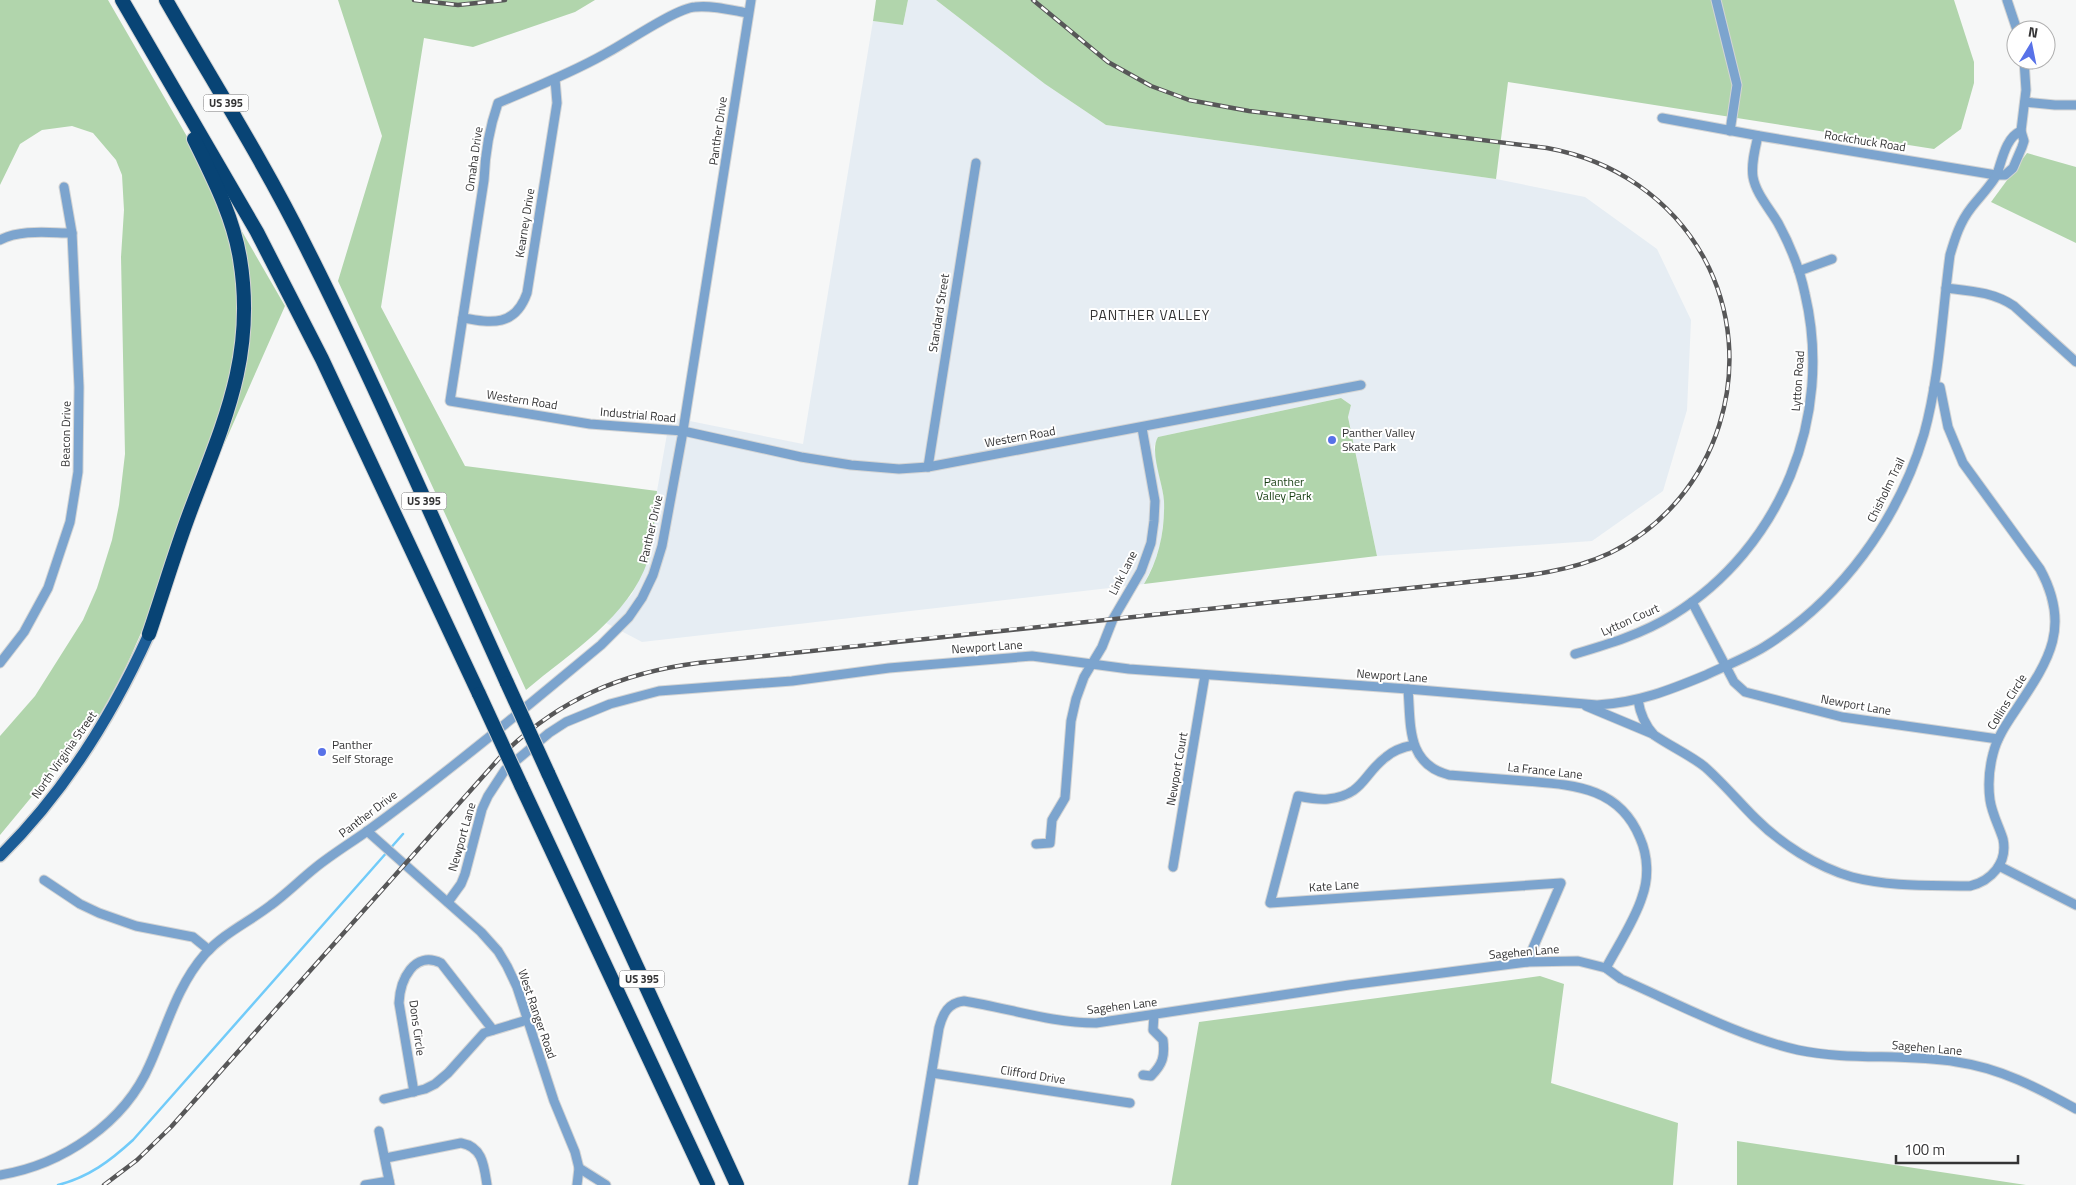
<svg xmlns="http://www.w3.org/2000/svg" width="2076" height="1185" viewBox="0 0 2076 1185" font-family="'Titillium Web',sans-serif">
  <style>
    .built { fill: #e6edf3 }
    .green { fill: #b1d5ac }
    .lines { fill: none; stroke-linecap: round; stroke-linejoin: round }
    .stream { stroke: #71cbf9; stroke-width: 2.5 }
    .minor-casing { stroke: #d3d4d4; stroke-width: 11 }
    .major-casing { stroke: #d3d4d4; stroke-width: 14 }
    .highway-casing { stroke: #d3d4d4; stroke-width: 16 }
    .minor { stroke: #7ca4ce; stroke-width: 9 }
    .major { stroke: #1c5d97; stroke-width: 11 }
    .highway { stroke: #084475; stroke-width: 14 }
    .rail-casing { stroke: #575758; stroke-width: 4.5 }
    .rail { stroke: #fff; stroke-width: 2.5; stroke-dasharray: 8; stroke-linecap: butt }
    .highway-bridge-casing { stroke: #d3d4d4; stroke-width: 16; stroke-linecap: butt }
    .highway-bridge { stroke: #084475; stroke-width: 14 }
    .poi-dot { fill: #5872e8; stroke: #fff; stroke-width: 2 }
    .labels { text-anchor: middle; stroke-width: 4; stroke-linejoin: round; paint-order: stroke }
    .shield { fill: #fff; stroke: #717172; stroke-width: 1 }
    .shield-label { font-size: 11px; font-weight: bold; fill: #343435 }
    .street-label { font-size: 12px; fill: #343435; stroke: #fff }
    .poi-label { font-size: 12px; fill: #343435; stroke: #fff; text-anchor: start }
    .park-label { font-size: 12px; fill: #143b0f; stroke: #fff }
    .neighbourhood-label { font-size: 14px; letter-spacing: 1px; fill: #343435; stroke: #fff }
  </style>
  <rect width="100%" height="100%" fill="#f6f7f7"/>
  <polygon class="built" points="908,0 936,0 1045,84 1106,125 1496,179 1585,197 1657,249 1691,320 1687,410 1663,491 1592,541 1377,556 1348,416 1351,405 1341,398 1158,437 1154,447 1164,499 1164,518 1161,540 1155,561 1144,584 642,642 606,623 632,594 649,558 657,491 670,417 803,444 873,21 903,25"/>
  <g class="green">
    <polygon points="0,0 108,0 285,306 111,701 0,835 0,736 35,696 83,620 97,588 112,540 119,505 125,454 121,257 124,210 122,175 116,160 93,133 72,126 42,130 20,144 0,185"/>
    <path d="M338,0H595L575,12L473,47L424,38L381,307L465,466L657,491C655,511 654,542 648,560C629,617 571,652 526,690L338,281L382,136Z"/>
    <polygon points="876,0 908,0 903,25 873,21"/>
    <polygon points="936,0 1954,0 1974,62 1974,83 1961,129 1934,149 1508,82 1496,179 1106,125 1045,84"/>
    <polygon points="2027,153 2076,167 2076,243 1991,202"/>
    <path d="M1341,398L1351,405L1348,417L1377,556L1144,584C1159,559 1165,530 1164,501C1163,483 1149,451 1158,437Z"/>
    <polygon points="1540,976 1564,984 1551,1083 1678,1123 1673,1185 1171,1185 1199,1022"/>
    <polygon points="1737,1141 2026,1185 1737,1185"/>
  </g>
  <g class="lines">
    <path class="stream" d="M58,1185C89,1177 110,1161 133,1140L403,834"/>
    <g class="minor-casing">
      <g id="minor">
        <polyline points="1716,0 1737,85 1730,131"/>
        <polyline points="2007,0 2017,30"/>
        <path d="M748,13C731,10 712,5 695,7C676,8 623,45 603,55C569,74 533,88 498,103C489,129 485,153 484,180L450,401L590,424L683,431L801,457L851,465L899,469L928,467L1361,385"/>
        <polyline points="2025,102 2055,105 2076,105"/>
        <polyline points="1662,118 1760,136 1996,175 2005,175 2013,168 2022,147 2024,141 2021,131 2026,90 2024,60"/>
        <path d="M0,240C21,229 49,233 72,233"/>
        <polyline points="1799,271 1832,259"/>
        <path d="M1946,288C1971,291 1993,292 2014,306L2076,362"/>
        <path d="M463,318C492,323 515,327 527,293L557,103L555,79"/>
        <polyline points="928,467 976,163"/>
        <polyline points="1692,602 1734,682 1745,692 1842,717 1998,739"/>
        <path d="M1575,654C1609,644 1642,634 1673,615C1781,548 1834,417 1805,294C1800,270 1790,245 1778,223C1770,209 1756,194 1753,177C1751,164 1755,149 1758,136"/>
        <polyline points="0,663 24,632 48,588 70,522 78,472 79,387 72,233 64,187"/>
        <path d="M1408,689C1411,725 1406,764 1449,775C1474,777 1499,779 1525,781C1572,785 1619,786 1640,838C1648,856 1649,878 1642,897C1635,920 1617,947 1606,968"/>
        <path d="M1638,700C1640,713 1645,725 1654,735C1670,746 1690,755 1705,767C1723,783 1738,801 1755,818C1781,844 1817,867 1852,877C1890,887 1931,885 1970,886C1991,881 2008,863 2003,839C1999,826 1992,814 1990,800C1988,785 1989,769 1993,754C1997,737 2007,723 2017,708C2050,659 2071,626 2040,569L1963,463L1948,427L1940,387L1934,388"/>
        <polyline points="1586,706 1653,734"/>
        <path d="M1414,745C1403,747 1394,750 1386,757C1363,774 1364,795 1328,799C1318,800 1308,798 1298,796L1270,903L1561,883L1527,962"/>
        <polyline points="367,831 481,932 498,951 507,966 517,987 554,1101 575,1152 579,1168 577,1185"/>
        <polyline points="1036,844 1050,843 1052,820 1065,798 1071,721 1076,699 1084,677 1102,647 1113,619 1141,571 1151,543 1154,521 1155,501 1142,428"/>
        <polyline points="1999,866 2076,905"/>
        <polyline points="1173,867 1205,675"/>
        <polyline points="44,880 80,904 99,913 136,926 193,937 209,950"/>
        <path d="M448,902L461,884L465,874L482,809L488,796L505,770L549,733L566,722L610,704L659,691L792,681L889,668L1032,656L1129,669L1408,689L1597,705C1637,703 1670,690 1706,675C1725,666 1746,658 1764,647C1841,599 1898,521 1924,434C1940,376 1942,314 1950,255C1955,238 1960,222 1971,208C1977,200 1994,182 1997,174C2002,160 2006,137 2021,131"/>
        <polyline points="932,1073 1130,1103"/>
        <path d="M1143,1075L1151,1076C1163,1064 1165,1056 1163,1040L1153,1030L1154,1015"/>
        <path d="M414,1092L399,1003C400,980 414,950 441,963L493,1030"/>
        <polyline points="384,1099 425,1089 435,1084 448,1073 484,1033 527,1020"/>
        <polyline points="379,1131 390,1185"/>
        <path d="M386,1158L461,1143C483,1147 484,1166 487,1185"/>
        <polyline points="579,1168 606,1185"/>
        <path d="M0,1175C62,1165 125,1123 150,1064C167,1026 177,986 205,954C224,933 249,922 271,905C286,894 300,880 315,868C331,855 349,844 366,832C447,773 524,709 601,645L629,617L642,598L653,575L662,546L682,437L751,0"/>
        <polyline points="365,1185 389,1181"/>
        <path d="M913,1185L939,1028C943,1013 948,1003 964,1001C1008,1008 1051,1023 1096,1023L1349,985L1527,962L1578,961L1606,968L1621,979C1676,1003 1740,1037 1798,1050C1850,1061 1904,1053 1957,1062C2000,1068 2038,1088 2076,1109"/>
      </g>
    </g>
    <g class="major-casing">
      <path id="major" d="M0,856C65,792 112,716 149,634"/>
    </g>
    <g class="highway-casing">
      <g id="highway">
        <polyline points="122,0 257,232 322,359 479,694"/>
        <path d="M166,0C213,82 264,162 306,247C378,390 441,538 507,683"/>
        <path d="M149,634C163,593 175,552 190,512C223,424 256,356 240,259C233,216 213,178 194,139"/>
        <polyline points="548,773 737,1185"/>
        <polyline points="521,785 708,1185"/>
      </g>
    </g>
    <use href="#minor" class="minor"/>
    <use href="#major" class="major"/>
    <use href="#highway" class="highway"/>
    <g class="rail-casing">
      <g id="rail">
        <polyline points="414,0 458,5 505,0"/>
        <path d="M104,1185L137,1160L171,1127L503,754C559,700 620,673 698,663C903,640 1108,619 1313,598C1362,593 1410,588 1459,583C1510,577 1563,575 1610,553C1719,500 1761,363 1704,258C1671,198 1613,160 1547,148L1249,111L1189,100L1151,86L1108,62L1033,0"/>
      </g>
    </g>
    <use href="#rail" class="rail"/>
    <g class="highway-bridge-casing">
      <g id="highway-bridge">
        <polyline points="507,683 548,773"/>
        <polyline points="479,694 521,785"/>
      </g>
    </g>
    <use href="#highway-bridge" class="highway-bridge"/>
  </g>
  <g class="poi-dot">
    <circle cx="1332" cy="440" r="5"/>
    <circle cx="322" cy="752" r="5"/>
  </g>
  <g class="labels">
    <g class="shield">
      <rect x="203.5" y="94.5" width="45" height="17" rx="4"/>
      <rect x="401.5" y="492.5" width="45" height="17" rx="4"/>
      <rect x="619.5" y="970.5" width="45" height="17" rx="4"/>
    </g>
    <g class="shield-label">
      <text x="226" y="107">US 395</text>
      <text x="424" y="505">US 395</text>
      <text x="642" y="983">US 395</text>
    </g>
    <g class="street-label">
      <text transform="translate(718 131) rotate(-82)" y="4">Panther Drive</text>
      <text transform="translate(1865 141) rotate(9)" y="4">Rockchuck Road</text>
      <text transform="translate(474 159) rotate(-82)" y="4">Omaha Drive</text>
      <text transform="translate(525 223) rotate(-81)" y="4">Kearney Drive</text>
      <text transform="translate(939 313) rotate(-81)" y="4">Standard Street</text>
      <text transform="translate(1798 381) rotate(-86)" y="4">Lytton Road</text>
      <text transform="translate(522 400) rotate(9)" y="4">Western Road</text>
      <text transform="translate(638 415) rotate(5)" y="4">Industrial Road</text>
      <text transform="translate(66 434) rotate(-89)" y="4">Beacon Drive</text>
      <text transform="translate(1020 437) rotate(-10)" y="4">Western Road</text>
      <text transform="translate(1886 490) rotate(-64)" y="4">Chisholm Trail</text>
      <text transform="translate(651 529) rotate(-77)" y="4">Panther Drive</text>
      <text transform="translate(1123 573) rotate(-63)" y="4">Link Lane</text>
      <text transform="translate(1630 620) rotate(-24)" y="4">Lytton Court</text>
      <text transform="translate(987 647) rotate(-4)" y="4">Newport Lane</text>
      <text transform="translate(1392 676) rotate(4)" y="4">Newport Lane</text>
      <text transform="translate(2007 702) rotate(-58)" y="4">Collins Circle</text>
      <text transform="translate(1856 705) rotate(10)" y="4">Newport Lane</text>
      <text transform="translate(64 755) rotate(-55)" y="4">North Virginia Street</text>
      <text transform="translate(1177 769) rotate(-80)" y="4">Newport Court</text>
      <text transform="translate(1545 771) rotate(6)" y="4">La France Lane</text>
      <text transform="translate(368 814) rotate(-37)" y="4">Panther Drive</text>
      <text transform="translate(462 837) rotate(-74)" y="4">Newport Lane</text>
      <text transform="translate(1334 886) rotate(-4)" y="4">Kate Lane</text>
      <text transform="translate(1524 952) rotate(-5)" y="4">Sagehen Lane</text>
      <text transform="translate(1122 1006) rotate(-7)" y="4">Sagehen Lane</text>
      <text transform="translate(537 1014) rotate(71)" y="4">West Ranger Road</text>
      <text transform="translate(417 1028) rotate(82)" y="4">Dons Circle</text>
      <text transform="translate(1927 1048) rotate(5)" y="4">Sagehen Lane</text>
      <text transform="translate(1033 1075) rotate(9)" y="4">Clifford Drive</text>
    </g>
    <g class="poi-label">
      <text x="1342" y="437">Panther Valley<tspan x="1342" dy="14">Skate Park</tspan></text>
      <text x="332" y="749">Panther<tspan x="332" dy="14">Self Storage</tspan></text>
    </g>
    <g class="park-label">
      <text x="1284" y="486">Panther<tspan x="1284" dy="14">Valley Park</tspan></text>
    </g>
    <g class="neighbourhood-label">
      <text x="1150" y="320">PANTHER VALLEY</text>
    </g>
  </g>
  <g transform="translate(2031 45) rotate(10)"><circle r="24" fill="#ffffff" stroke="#aeaeae"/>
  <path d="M0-4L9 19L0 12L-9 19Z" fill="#5872e8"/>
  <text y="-8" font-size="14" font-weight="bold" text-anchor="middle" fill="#343435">N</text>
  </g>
  <path d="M1896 1155v8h122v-8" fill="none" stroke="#343435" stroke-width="2.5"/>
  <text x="1904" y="1155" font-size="15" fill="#343435" stroke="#ffffff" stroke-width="4" paint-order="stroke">100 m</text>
</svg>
